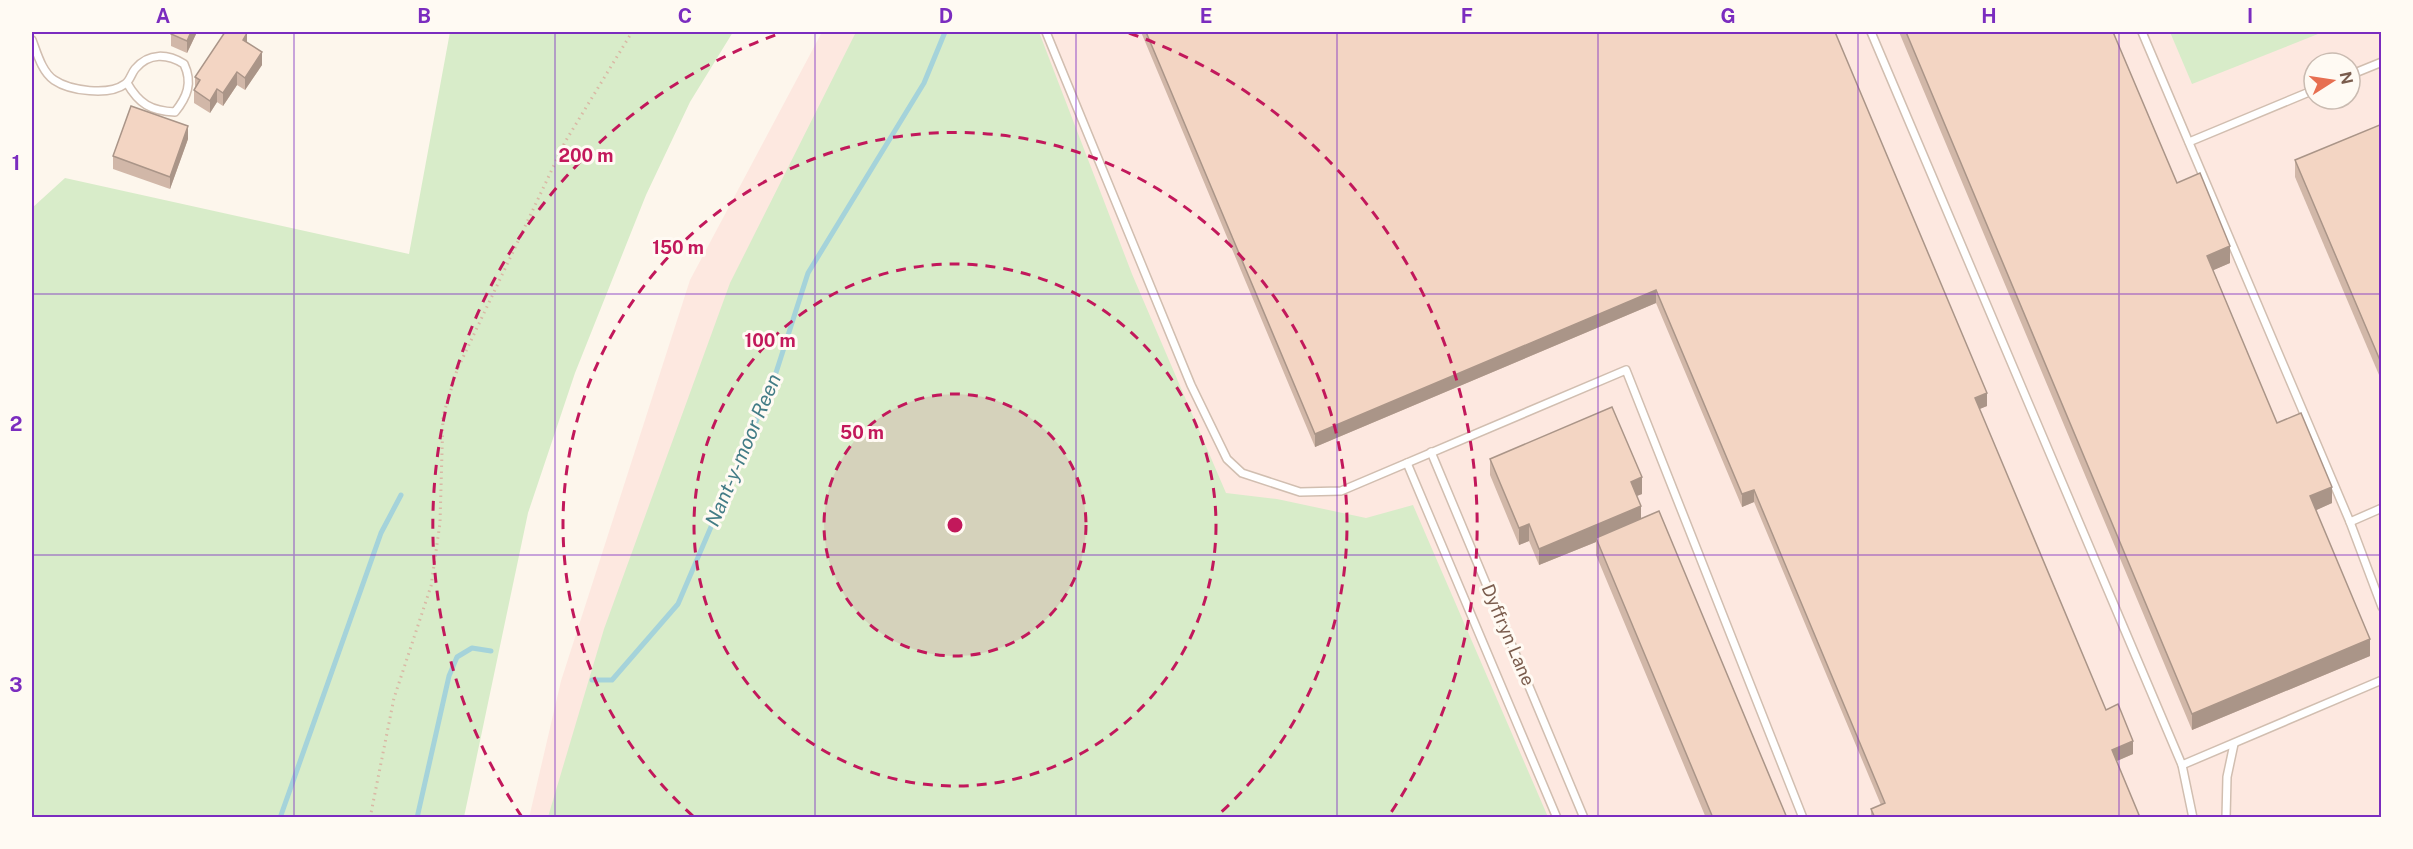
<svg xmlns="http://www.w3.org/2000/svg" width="2413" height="849" viewBox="0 0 2413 849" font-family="'Public Sans',sans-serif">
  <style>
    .commercial { fill: #fde8e0; fill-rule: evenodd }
    .green { fill: #d8ecc9 }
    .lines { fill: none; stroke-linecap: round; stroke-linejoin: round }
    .stream { stroke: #a5d3da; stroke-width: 5 }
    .lane-casing { stroke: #d1beb0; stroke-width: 10 }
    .path { stroke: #d9b8a5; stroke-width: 3; stroke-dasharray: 1.5 4.5; stroke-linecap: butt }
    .lane { stroke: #fff; stroke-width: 7 }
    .wall { fill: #d1b7a8 }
    .shaded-wall { fill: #aa9588 }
    .building { fill: #f3d5c3; stroke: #aa9588; stroke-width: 1.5 }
    .grid { fill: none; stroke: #7b2cbf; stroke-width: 1.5; stroke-opacity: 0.55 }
    .ring { fill: none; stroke: #c2185b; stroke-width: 3; stroke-dasharray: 10 8 }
    .labels { text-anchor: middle; stroke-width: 6; stroke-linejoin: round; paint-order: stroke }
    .street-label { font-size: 18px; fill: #7a5c4d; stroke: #fffaf3 }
    .water-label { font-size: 20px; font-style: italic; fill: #437c86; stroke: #fffaf3 }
    .centre { fill: #c2185b; stroke: #fffaf3; stroke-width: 3 }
    .ring-label { font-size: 18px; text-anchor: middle; font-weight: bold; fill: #c2185b; stroke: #fffaf3; stroke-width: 6; stroke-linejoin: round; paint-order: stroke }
    .neatline { fill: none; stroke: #7b2cbf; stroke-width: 2 }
    .grid-label { font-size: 20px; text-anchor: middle; font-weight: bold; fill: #7b2cbf }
  </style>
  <rect width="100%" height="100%" fill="#fdf6ec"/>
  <path class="commercial" d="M822,32H2381V817L529,818L561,681L690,280ZM2314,63H2350V99H2314Z"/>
  <g class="green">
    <polygon points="450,32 733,32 690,102 646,195 575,373 528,513 464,817 32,817 32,208 65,178 409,254"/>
    <polygon points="856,32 1039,32 1132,274 1226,493 1277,499 1366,518 1413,505 1548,817 548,817 604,629 730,283"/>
    <polygon points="2170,32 2323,32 2192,84"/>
  </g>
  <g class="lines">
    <g class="stream">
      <polyline points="592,680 612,680 678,604 773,382 808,273 924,83 945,32"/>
      <polyline points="280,818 381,533 401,495"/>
      <polyline points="417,818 449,676 457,657 472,648 491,651"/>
    </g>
    <g class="lane-casing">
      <g id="lane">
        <polyline points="1046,32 1191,385 1227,459 1242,473 1300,492 1341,491 1626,370 1803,818"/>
        <polyline points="1871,32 2182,765 2193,818"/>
        <polyline points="2142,32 2350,522 2382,607"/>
        <path d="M32,40C37,53 42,72 54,80C70,91 109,96 125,84C130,81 131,74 135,69C149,52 168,54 184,64C193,83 187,97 175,112C151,111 139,104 127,83"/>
        <polyline points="2350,75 2382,62"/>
        <polyline points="2189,142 2314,90"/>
        <polyline points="1431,452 1584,818"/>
        <polyline points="1407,463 1557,818"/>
        <polyline points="2350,522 2382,508"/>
        <polyline points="2182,765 2382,680"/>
        <polyline points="2226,818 2227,777 2234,744"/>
      </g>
    </g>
    <polyline class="path" points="370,818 394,698 431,586 440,523 443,416 457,370 565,142 632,32"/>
    <use href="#lane" class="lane"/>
  </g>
  <g class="wall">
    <polygon points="172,32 197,32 187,53 171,46 171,34"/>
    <polygon points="1141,32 1835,32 1987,406 1979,409 2106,710 2133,754 2117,761 2139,818 1871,818 1871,809 1881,805 1754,502 1742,507 1656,303 1315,447"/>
    <polygon points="1899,32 2113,32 2177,183 2230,263 2213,270 2277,423 2332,503 2316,510 2370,656 2192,730"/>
    <polygon points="247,42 262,65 245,90 237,85 223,106 217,102 210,113 194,103 194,90 195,87 195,77"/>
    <polygon points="2382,124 2382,382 2295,177 2295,160"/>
    <polygon points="188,139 170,189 113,169 113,156"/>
    <polygon points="1490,459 1642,494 1637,496 1641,519 1787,818 1706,818 1596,555 1596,542 1539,565 1529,541 1519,545 1490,475"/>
  </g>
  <g class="shaded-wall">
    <polygon points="191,32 197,32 187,53 187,41"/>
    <polygon points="247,33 247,46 243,40"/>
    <polygon points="262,52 262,65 245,90 245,78"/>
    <polygon points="237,72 237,85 223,106 223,93"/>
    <polygon points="217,89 217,102 210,113 210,101"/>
    <polygon points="188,126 188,139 170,189 170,177"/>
    <polygon points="2230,246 2230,263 2207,273 2207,256"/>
    <polygon points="1656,290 1656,303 1315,447 1315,434"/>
    <polygon points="1987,393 1987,406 1975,411 1975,398"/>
    <polygon points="1642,477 1642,494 1631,498 1631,482"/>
    <polygon points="2332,487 2332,503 2310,513 2310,496"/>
    <polygon points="1754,490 1754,502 1742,507 1742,494"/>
    <polygon points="1641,506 1641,522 1596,538 1596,542 1539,565 1539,549"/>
    <polygon points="1529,524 1529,541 1519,545 1519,528"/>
    <polygon points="2370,639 2370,656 2192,730 2192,714"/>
    <polygon points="2133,741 2133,754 2112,763 2112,750"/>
  </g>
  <g class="building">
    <polygon points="172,32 191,32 187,41 171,34"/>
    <polygon points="225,32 244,32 247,33 243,40 262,52 245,78 237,72 223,93 217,89 210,101 194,90 200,80 195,77"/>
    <polygon points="1146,32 1835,32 1987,393 1975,398 2106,710 2118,704 2133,741 2112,750 2139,815 2134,818 1875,818 1871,809 1885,803 1754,490 1742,494 1656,290 1315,434"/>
    <polygon points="1906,32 2113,32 2177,183 2200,173 2230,246 2207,256 2277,423 2301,413 2332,487 2310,496 2370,639 2192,714"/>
    <polygon points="131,106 188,126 170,177 113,156"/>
    <polygon points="2382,124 2382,365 2295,160"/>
    <polygon points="1612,407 1642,477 1631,482 1641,506 1539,549 1529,524 1519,528 1490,459"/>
    <polygon points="1659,511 1787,818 1713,818 1596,538"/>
  </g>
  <path class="grid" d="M294,32V818M555,32V818M815,32V818M1076,32V818M1337,32V818M1598,32V818M1858,32V818M2119,32V818M32,294H2382M32,555H2382"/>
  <circle cx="955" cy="525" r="131" fill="#c2185b" fill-opacity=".12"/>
  <g class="ring">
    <circle cx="955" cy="525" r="131"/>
    <circle cx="955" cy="525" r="261"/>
    <path d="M693 816A392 392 0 1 1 1217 816"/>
    <path d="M522 817A522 522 0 0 1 781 33M1129 33A522 522 0 0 1 1388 817"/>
  </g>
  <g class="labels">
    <g class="street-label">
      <text transform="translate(1508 635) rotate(67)" y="6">Dyffryn Lane</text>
    </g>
    <g class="water-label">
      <text transform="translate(743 450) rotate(-67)" y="7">Nant-y-moor Reen</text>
    </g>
  </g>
  <circle cx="955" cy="525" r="9" class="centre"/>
  <g class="ring-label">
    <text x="586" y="162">200 m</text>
    <text x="678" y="254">150 m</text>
    <text x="770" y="347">100 m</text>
    <text x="862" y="439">50 m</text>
  </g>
  <rect width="2413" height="849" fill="none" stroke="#fffaf3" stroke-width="66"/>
  <g transform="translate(2332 81) rotate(78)"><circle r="28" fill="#fffaf3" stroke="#cabbb1" stroke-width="1.5"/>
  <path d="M0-4.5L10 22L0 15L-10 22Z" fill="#e76f51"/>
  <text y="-9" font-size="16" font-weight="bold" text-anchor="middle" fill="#7a5c4d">N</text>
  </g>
  <rect x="33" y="33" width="2347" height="783" class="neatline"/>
  <g class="grid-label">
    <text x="163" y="23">A</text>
    <text x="424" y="23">B</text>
    <text x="685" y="23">C</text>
    <text x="946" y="23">D</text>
    <text x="1206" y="23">E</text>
    <text x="1467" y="23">F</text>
    <text x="1728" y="23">G</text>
    <text x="1989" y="23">H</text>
    <text x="2250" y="23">I</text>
    <text x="16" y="170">1</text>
    <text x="16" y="431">2</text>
    <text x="16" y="692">3</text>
  </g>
</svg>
